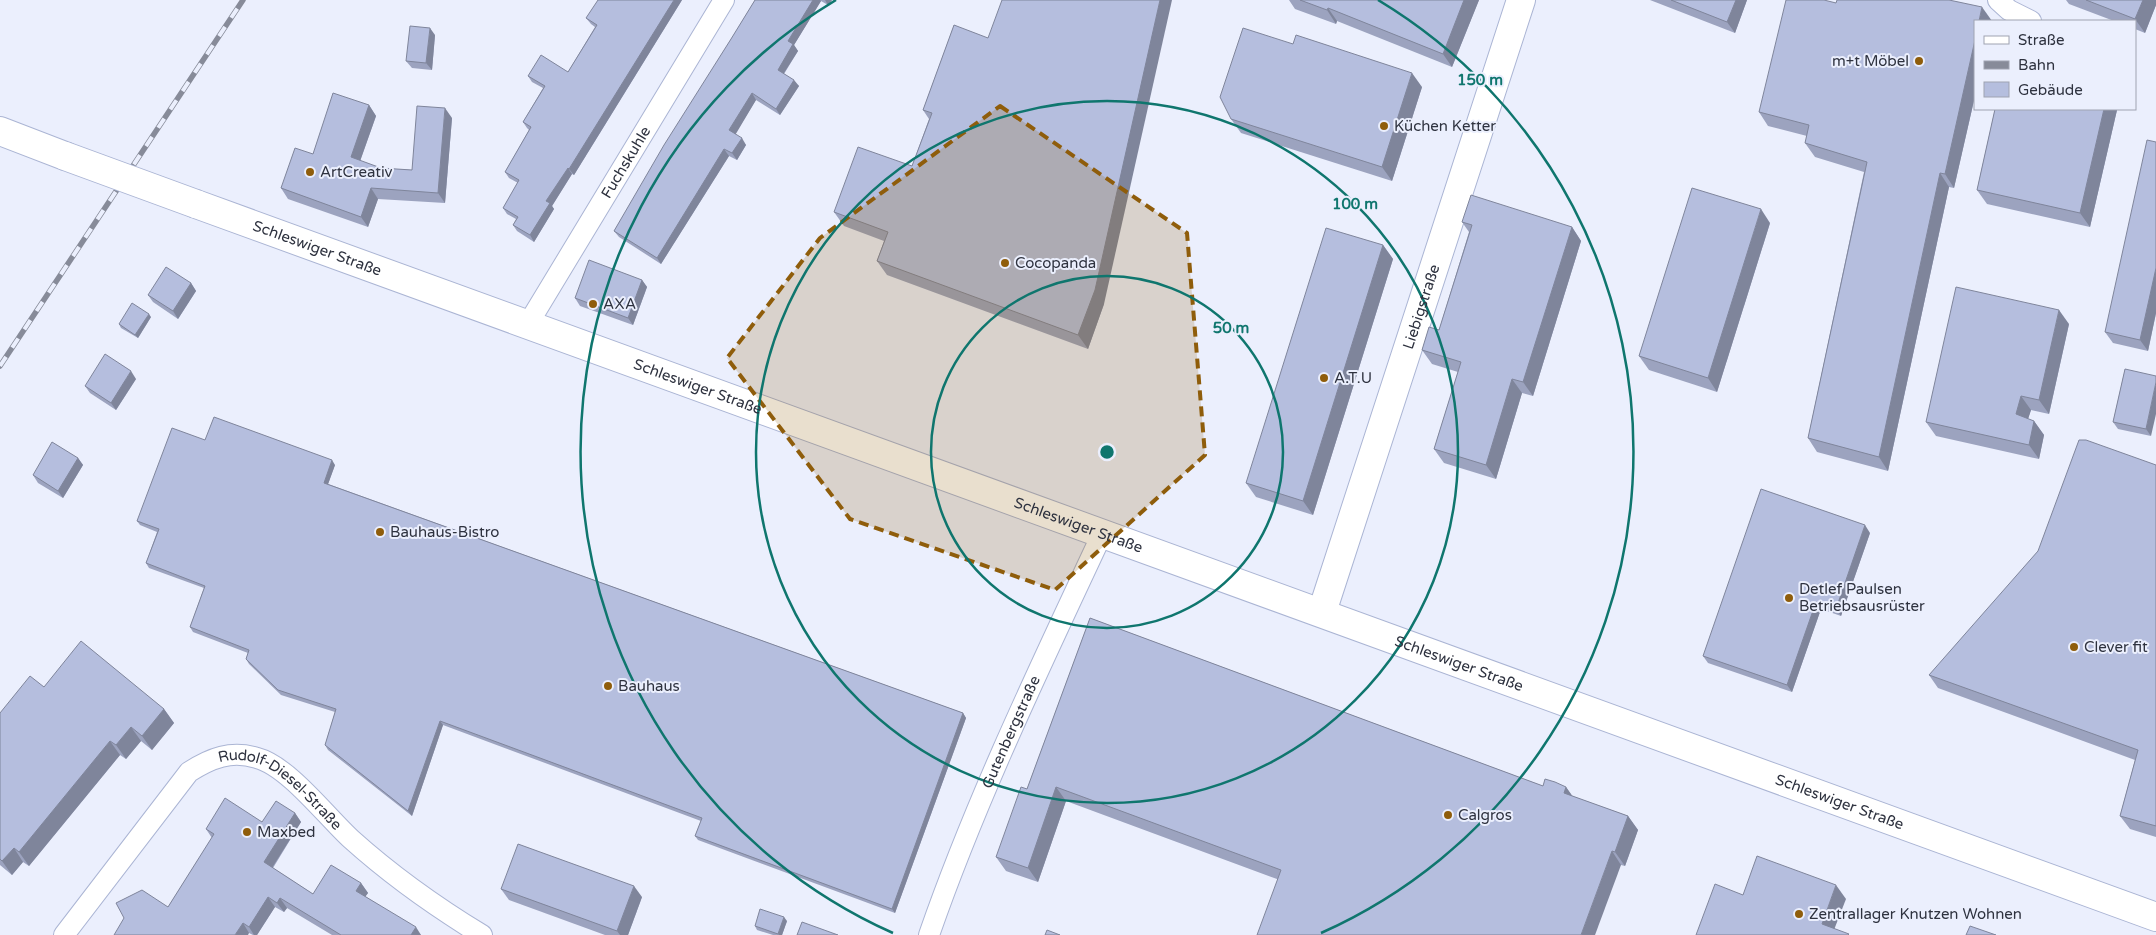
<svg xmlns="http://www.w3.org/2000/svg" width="2156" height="935" viewBox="0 0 2156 935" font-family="'Varela Round',sans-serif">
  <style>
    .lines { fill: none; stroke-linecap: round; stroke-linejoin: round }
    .street-casing { stroke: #abb5d4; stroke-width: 22 }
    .secondary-casing { stroke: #abb5d4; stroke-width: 30 }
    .street { stroke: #fff; stroke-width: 20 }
    .secondary { stroke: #fff; stroke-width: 28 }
    .rail-casing { stroke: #878b99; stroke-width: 5.5 }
    .rail { stroke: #ebeffd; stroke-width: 4; stroke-dasharray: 11; stroke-linecap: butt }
    .secondary-bridge-casing { stroke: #abb5d4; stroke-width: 30; stroke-linecap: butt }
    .secondary-bridge { stroke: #fff; stroke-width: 28 }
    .wall { fill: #9ca3bf }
    .shaded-wall { fill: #7f859b }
    .building { fill: #b5bede; stroke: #7f859b }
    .marked { fill: #8f5d0b; fill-opacity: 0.2; stroke: #8f5d0b; stroke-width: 4; stroke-dasharray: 10 6; stroke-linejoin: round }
    .ring { fill: none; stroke: #0f766e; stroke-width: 2.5 }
    .poi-dot { fill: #8f5d0b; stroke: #ebeffd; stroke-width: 2 }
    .labels { text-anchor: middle; stroke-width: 4; stroke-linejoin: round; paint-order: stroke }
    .poi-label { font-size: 15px; fill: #2e323f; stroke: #ebeffd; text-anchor: start }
    .street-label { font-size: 15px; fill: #2e323f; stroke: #ebeffd }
    .centre { fill: #0f766e; stroke: #ebeffd; stroke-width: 2.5 }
    .ring-label { font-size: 15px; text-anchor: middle; font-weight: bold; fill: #0f766e; stroke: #ebeffd; stroke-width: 4; stroke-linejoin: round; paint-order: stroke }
  </style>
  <rect width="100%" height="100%" fill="#ebeffd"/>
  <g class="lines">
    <g class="street-casing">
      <g id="street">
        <polyline points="1998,0 2009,10 2031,21"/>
        <path id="s1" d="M528,324L724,0"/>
        <path id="s2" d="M64,935L189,772C211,758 231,750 257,758C288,766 326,816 351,839C391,875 436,907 482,935"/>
        <path id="s3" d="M929,935C977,797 1041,665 1103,532"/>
      </g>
    </g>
    <g class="secondary-casing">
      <g id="secondary">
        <polyline points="0,131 65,156"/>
        <path id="s4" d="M196,204L2156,917"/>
        <path id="s5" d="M1322,612L1521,0"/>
      </g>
    </g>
    <use href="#street" class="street"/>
    <use href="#secondary" class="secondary"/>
    <g class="rail-casing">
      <polyline id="rail" points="0,366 243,0"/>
    </g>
    <use href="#rail" class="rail"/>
    <g class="secondary-bridge-casing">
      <polyline id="secondary-bridge" points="65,156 196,204"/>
    </g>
    <use href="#secondary-bridge" class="secondary-bridge"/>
  </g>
  <g class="wall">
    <polygon points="682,0 574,175 572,174 552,206 554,209 534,242 517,231 513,225 516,219 507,214 503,208 518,183 509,178 505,172 529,130 527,128 523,122 543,88 532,82 528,76 568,72 595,27 591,24 586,18"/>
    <polygon points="755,0 832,0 828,5 821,1 794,45 798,51 784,74 799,86 780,115 756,100 735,134 746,145 737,160 729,156 661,264 619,237 614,231"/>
    <polygon points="1289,0 1479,0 1452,67 1337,21 1336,24 1295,9"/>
    <polygon points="1650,0 1747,0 1735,33"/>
    <polygon points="2066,0 2156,0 2156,5 2145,33 2135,29 2135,21 2114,21 2069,4"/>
    <polygon points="1836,3 1992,21 1975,21 1975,96 1954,188 1949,187 1888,471 1817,452 1808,438 1864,172 1815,157 1805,143 1807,136 1768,126 1759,112"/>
    <polygon points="954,25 1104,304 1088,349 887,275 877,261 884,241 844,226 834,212 912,166 929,119 923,110"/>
    <polygon points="435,35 432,70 412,68 406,61"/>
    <polygon points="1422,87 1392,181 1241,133 1231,119"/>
    <polygon points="369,105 376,116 360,161 381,168 412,170 452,118 445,203 378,199 368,227 288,199 281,188 313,154"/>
    <polygon points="1995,109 2115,109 2117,110 2090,227 1987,204 1977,190"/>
    <polygon points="2156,142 2156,313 2148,351 2113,343 2105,332"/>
    <polygon points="1462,222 1572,227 1581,241 1533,396 1522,393 1496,479 1444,463 1434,449 1458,372 1432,364 1422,350 1439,330 1469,232"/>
    <polygon points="1770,223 1717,392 1649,370 1639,356"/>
    <polygon points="1383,245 1393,259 1313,515 1256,497 1246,483"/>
    <polygon points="642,280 647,287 633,325 580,306 575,298"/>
    <polygon points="191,283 196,291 178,319 153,302 148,295"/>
    <polygon points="151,317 138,338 121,328 119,324"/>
    <polygon points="2069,324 2049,414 2031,410 2028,419 2034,421 2044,435 2039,459 1936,436 1926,422"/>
    <polygon points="2125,369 2151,436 2118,429 2113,422"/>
    <polygon points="136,379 116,410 90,393 85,386"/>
    <polygon points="205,440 335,465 328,484 963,713 966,718 895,913 698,840 695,836 701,821 443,725 412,816 328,750 325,745 335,712 281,695 249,664 246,659 248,653 193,632 190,627 204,588 149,568 146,563 157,532 140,525 137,521"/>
    <polygon points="78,458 83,465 63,498 38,483 33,475"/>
    <polygon points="2156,465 2156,837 2130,829 2120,816 2135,760 1938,688 1929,675"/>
    <polygon points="1870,533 1841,616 1821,609 1792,692 1708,663 1703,656"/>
    <polygon points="1090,618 1543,786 1566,787 1572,796 1628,816 1638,830 1625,866 1621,865 1277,879 1066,801 1038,882 1006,871 996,857 1027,789"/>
    <polygon points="44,687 164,709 174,723 152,750 141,741 126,759 120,755 29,866 23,862 12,875 0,865 0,713"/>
    <polygon points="295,813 301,822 273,868 313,894 361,883 368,893 365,896 421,935 332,935 287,908 284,912 275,907 257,935 253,935 249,933 114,935 168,907 212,838 206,829 262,822"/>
    <polygon points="501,889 642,897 628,935 605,935 509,900"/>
    <polygon points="787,921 782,935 773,935 757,930 755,926"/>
  </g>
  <g class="shaded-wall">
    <polygon points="674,0 682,0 574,175 569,169"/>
    <polygon points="813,0 820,0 821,1 794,45 798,51 782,76 778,70 788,41"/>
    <polygon points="825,0 832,0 828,5"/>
    <polygon points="1160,0 1172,0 1104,304 1088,349 1078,335"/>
    <polygon points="1464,0 1479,0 1452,67 1443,54"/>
    <polygon points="1736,0 1747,0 1735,33 1727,22"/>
    <polygon points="2143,0 2156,0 2156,5 2145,33 2135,19"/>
    <polygon points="1982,7 1992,21 1979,21"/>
    <polygon points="1328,8 1337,21 1336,24 1327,10"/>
    <polygon points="430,28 435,35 432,70 426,63"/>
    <polygon points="1975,40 1975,96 1954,188 1945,174"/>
    <polygon points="1412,73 1422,87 1392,181 1382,167"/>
    <polygon points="794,80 799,86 780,115 776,109"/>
    <polygon points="752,93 756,100 734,137 729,130"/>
    <polygon points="369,105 376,116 358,167 351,157"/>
    <polygon points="445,108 452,118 445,203 438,193"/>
    <polygon points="2104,109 2115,109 2117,110 2090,227 2080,213"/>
    <polygon points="742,138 746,145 737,160 732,153"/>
    <polygon points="724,149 729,156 661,264 657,258"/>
    <polygon points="568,168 572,174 552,206 554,209 534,242 530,235 546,201"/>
    <polygon points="1940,173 1949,187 1888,471 1879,457"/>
    <polygon points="371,188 378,199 368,227 361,217"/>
    <polygon points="1761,209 1770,223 1717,392 1708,378"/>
    <polygon points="1572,227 1581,241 1533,396 1523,382"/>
    <polygon points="1383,245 1393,259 1313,515 1303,501"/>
    <polygon points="2156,268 2156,313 2148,351 2140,340"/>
    <polygon points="642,280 647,287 633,325 628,318"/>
    <polygon points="191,283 196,291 178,319 173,311"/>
    <polygon points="2059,310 2069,324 2049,414 2039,400"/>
    <polygon points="149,314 151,317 138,338 135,335"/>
    <polygon points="131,371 136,379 116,410 111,403"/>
    <polygon points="1512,379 1522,393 1496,479 1486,465"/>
    <polygon points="2156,382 2156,414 2151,436 2146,429"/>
    <polygon points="2021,396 2031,410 2025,428 2016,414"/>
    <polygon points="2034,421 2044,435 2039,459 2029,445"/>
    <polygon points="78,458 83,465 63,498 58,491"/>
    <polygon points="332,460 335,465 327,487 324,483"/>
    <polygon points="1865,525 1870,533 1841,616 1836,609"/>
    <polygon points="1816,602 1821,609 1792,692 1787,685"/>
    <polygon points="164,709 174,723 152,750 142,736"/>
    <polygon points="963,713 966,718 895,913 892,909"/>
    <polygon points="440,721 443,725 412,816 408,811"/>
    <polygon points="131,727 141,741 126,759 116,745"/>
    <polygon points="110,741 120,755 29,866 19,852"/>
    <polygon points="1056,787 1066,801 1038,882 1028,868"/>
    <polygon points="1566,787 1576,801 1564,793"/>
    <polygon points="295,813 301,822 270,871 264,862"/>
    <polygon points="1628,816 1638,830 1625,866 1615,852"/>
    <polygon points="14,848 23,862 12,875 2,861"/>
    <polygon points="1612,851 1621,865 1595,935 1581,935"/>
    <polygon points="361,883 368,893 363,900 356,891"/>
    <polygon points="1836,885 1846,899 1832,935 1822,924"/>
    <polygon points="634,886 642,897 628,935 620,935 617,931"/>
    <polygon points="268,897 275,907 257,935 254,935 249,927"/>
    <polygon points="280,898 287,908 284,912 277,903"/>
    <polygon points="784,917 787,921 782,935 779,935 778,934"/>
    <polygon points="243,923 249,933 248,935 235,935"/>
    <polygon points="416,927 421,935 411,935"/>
  </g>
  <g class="building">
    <polygon points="598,0 674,0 569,169 568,168 546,201 550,203 530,235 513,225 518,217 503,208 519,180 505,172 531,127 523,122 545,86 528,76 541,55 568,72 597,25 586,18"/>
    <polygon points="755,0 813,0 788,41 793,44 778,70 794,80 776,109 752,93 729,130 742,138 732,153 724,149 657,258 614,231 664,145 731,39"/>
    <polygon points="1002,0 1160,0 1095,290 1078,335 877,261 888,232 834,212 858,147 912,166 932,113 923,110 954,25 988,38"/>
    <polygon points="1300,0 1464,0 1443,54 1328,8 1327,10"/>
    <polygon points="1671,0 1736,0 1727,22"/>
    <polygon points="1786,0 1824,0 1836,3 1837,0 1949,0 1982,7 1979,21 1975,21 1975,40 1945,174 1940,173 1879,457 1808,438 1867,162 1805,143 1809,125 1759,112"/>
    <polygon points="2086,0 2143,0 2135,19"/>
    <polygon points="410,26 430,28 426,63 406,61"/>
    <polygon points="1243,28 1293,44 1296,35 1412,73 1382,167 1231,119 1220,97"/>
    <polygon points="333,93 369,105 351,157 381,168 412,170 417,106 445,108 438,193 371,188 361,217 281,188 295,148 313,154"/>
    <polygon points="1995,109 2104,109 2080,213 1977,190"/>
    <polygon points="2147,140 2156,142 2156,268 2140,340 2105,332"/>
    <polygon points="1692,188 1761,209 1708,378 1639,356"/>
    <polygon points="1471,195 1572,227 1523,382 1512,379 1486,465 1434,449 1461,362 1422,350 1429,327 1439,330 1472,225 1462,222"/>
    <polygon points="1326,228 1383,245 1303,501 1246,483"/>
    <polygon points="589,260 642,280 628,318 575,298"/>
    <polygon points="166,267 191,283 173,311 148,295"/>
    <polygon points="1956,287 2059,310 2039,400 2021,396 2016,414 2034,421 2029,445 1926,422"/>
    <polygon points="132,303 149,314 135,335 119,324"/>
    <polygon points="105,354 131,371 111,403 85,386"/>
    <polygon points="2125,369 2156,376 2156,382 2146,429 2113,422"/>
    <polygon points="214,417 332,460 324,483 963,713 892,909 695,836 702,818 440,721 408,811 325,745 336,709 278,690 246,659 249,650 190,627 205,586 146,563 159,529 137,521 172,428 205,440"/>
    <polygon points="2079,440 2086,440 2156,465 2156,826 2120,816 2138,750 1929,675 2038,551"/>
    <polygon points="52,442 78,458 58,491 33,475"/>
    <polygon points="1761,489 1865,525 1836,609 1816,602 1787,685 1703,656"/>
    <polygon points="1090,618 1543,786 1545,779 1555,782 1566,787 1564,793 1628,816 1615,852 1612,851 1581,935 1257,935 1281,870 1056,787 1028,868 996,857 1021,787 1027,789"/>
    <polygon points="81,641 164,709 142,736 131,727 116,745 110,741 19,852 14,848 2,861 0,859 0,713 30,676 44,687"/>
    <polygon points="225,798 262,822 276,801 295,813 264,862 313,894 331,865 361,883 356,891 416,927 411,935 341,935 280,898 277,903 268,897 249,927 243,923 235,935 114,935 124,918 116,903 142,890 168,907 214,834 206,829"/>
    <polygon points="518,844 634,886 617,931 501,889"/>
    <polygon points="1757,856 1836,885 1822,924 1849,934 1848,935 1696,935 1715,884 1743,895"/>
    <polygon points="760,909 784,917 778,934 755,926"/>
    <polygon points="802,922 838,935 797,935"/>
    <polygon points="1970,926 1996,935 1966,935"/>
    <polygon points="1047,930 1060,935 1045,935"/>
  </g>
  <path class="marked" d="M1000,106L1187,233L1205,455L1055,590L850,519L727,358L820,238Z"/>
  <g class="ring">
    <circle cx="1107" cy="452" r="176"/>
    <circle cx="1107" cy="452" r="351"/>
    <path d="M893 933A527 527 0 0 1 836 0M1378 0A527 527 0 0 1 1321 933"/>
  </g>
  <g class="poi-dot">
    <circle cx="1919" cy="61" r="5"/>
    <circle cx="1384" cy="126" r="5"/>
    <circle cx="310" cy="172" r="5"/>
    <circle cx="1005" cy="263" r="5"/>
    <circle cx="593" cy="304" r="5"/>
    <circle cx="1324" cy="378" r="5"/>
    <circle cx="380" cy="532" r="5"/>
    <circle cx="1789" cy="598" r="5"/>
    <circle cx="2074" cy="647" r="5"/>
    <circle cx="608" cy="686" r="5"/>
    <circle cx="1448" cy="815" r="5"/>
    <circle cx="247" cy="832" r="5"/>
    <circle cx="1799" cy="914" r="5"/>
  </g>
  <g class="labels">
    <g class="poi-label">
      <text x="1909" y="66" text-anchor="end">m+t Möbel</text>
      <text x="1394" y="131">Küchen Ketter</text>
      <text x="320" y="177">ArtCreativ</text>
      <text x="1015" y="268">Cocopanda</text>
      <text x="603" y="309">AXA</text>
      <text x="1334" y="383">A.T.U</text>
      <text x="390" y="537">Bauhaus-Bistro</text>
      <text x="1799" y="594">Detlef Paulsen<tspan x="1799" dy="17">Betriebsausrüster</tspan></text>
      <text x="2084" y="652">Clever fit</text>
      <text x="618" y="691">Bauhaus</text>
      <text x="1458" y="820">Calgros</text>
      <text x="257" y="837">Maxbed</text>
      <text x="1809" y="919">Zentrallager Knutzen Wohnen</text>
    </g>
    <g class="street-label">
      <text dy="5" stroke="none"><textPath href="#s1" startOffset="189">Fuchskuhle</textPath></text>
      <text dy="5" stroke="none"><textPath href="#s4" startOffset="129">Schleswiger Straße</textPath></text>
      <text dy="5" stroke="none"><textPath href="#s5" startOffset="321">Liebigstraße</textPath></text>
      <text dy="5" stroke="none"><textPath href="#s4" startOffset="534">Schleswiger Straße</textPath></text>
      <text dy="5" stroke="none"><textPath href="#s4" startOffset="939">Schleswiger Straße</textPath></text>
      <text dy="5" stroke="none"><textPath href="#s4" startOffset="1344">Schleswiger Straße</textPath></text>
      <text dy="5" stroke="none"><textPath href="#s3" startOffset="219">Gutenbergstraße</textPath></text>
      <text dy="5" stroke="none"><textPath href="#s2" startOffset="312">Rudolf-Diesel-Straße</textPath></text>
      <text dy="5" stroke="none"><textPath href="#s4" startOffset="1749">Schleswiger Straße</textPath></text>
    </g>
  </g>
  <circle cx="1107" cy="452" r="8" class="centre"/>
  <g class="ring-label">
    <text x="1480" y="85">150 m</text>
    <text x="1355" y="209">100 m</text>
    <text x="1231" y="333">50 m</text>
  </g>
  <rect x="1974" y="20" width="162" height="90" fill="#ebeffd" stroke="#9fa3b1"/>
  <rect x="1984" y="36" width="25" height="8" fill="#ffffff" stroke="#9fa3b1"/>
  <text x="2018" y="45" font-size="15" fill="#2e323f">Straße</text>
  <rect x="1984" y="61" width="25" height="8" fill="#878b99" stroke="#9fa3b1"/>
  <text x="2018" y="70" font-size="15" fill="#2e323f">Bahn</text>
  <rect x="1984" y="82" width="25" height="15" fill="#b5bede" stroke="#9fa3b1"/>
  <text x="2018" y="95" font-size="15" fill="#2e323f">Gebäude</text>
</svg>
